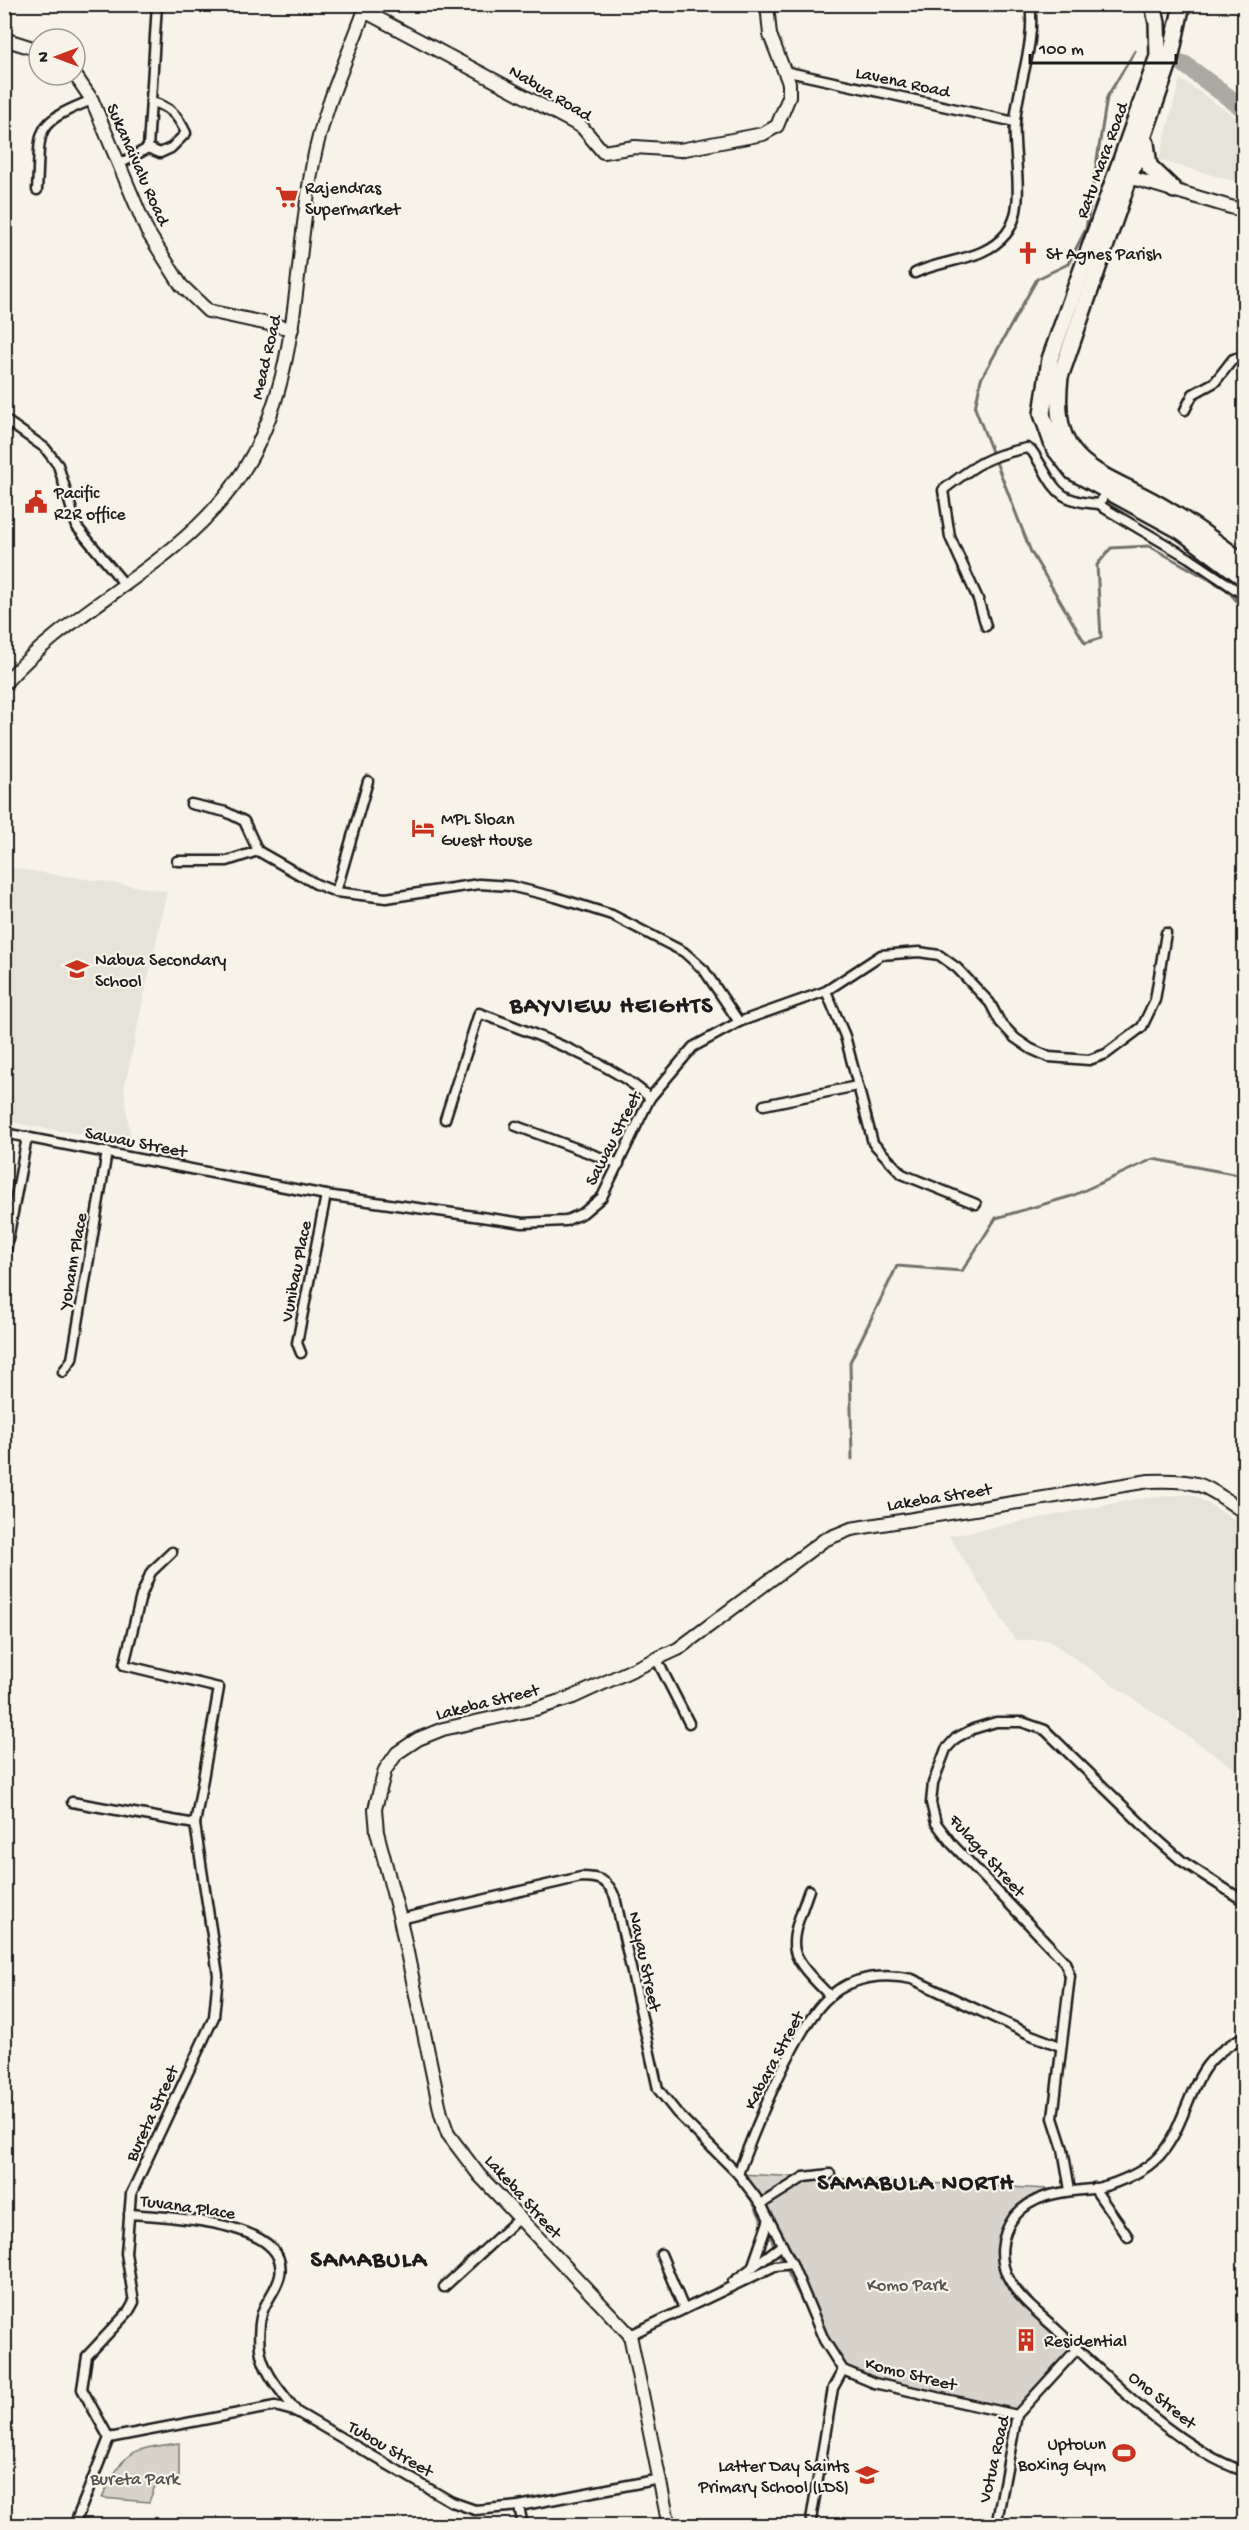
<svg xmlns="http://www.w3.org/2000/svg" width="1249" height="2530" viewBox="0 0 1249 2530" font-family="'Gochi Hand',sans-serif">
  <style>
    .built { fill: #e6e3d9 }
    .green { fill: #d7d3cb; stroke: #7a7874; stroke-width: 1.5 }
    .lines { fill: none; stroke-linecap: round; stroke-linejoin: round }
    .stream { stroke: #72716c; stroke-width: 3 }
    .river { stroke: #aca9a2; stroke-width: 18 }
    .street-casing { stroke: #1c1c1c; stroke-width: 13 }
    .secondary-casing { stroke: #1c1c1c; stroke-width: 16 }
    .primary-casing { stroke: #1c1c1c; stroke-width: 16 }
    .highway-casing { stroke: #1c1c1c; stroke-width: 20 }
    .street { stroke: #f7f3e8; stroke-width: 8 }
    .secondary { stroke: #f7f3e8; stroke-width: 12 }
    .primary { stroke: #f7f3e8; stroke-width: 12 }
    .highway { stroke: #f7f3e8; stroke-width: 15 }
    .labels { text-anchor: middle; stroke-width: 4.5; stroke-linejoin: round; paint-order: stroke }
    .street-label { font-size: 18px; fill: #1c1c1c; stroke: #f7f3e8 }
    .poi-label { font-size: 18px; fill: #1c1c1c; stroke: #f7f3e8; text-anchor: start }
    .park-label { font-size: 18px; fill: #545351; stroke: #f7f3e8 }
    .district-label { font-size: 24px; font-weight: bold; letter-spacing: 1.5px; fill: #1c1c1c; stroke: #f7f3e8 }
  </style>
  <rect width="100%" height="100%" fill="#f7f3e8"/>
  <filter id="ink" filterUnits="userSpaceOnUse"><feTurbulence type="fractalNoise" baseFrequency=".0167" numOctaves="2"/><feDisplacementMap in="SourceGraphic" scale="12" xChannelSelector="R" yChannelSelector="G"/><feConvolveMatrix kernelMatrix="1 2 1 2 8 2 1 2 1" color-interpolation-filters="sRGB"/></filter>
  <g filter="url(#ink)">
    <g class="built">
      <polygon points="1180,79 1244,123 1244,184 1159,160"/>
      <polygon points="5,867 167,891 124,1089 131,1142 30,1126 5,1120"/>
      <polygon points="1191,1494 1238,1521 1244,1512 1244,1775 1048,1640 1015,1640 949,1536 1136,1499"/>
    </g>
    <g class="green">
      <polygon points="738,2174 1070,2190 1026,2201 1006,2233 1010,2274 1078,2351 1017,2414 839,2376"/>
      <path d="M179,2443V2479L158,2478L149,2502L102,2498C126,2450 126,2450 179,2443Z"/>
    </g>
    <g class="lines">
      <g class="stream">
        <polyline points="1135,51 1107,97 1086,229 1068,264 1037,279 981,379 975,408 1031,552 1085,643 1101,638 1097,565 1111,548 1149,546 1226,589 1244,609"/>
        <polyline points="852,1459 850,1362 897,1266 962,1271 996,1218 1072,1196 1153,1159 1244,1176"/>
      </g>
      <polyline class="river" points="1184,64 1244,109"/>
      <g class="street-casing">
        <g id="street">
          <polyline points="784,71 1015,122"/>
          <path d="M148,148L160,153L171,148L186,133C178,116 170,106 151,102"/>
          <polyline points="118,165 148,148 157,4"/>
          <path d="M37,190C41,129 31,124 92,100"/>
          <path d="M915,273C945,258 983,262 1006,234C1028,208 1012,154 1015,122C1018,83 1036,44 1030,4"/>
          <polyline points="1185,410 1193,394 1215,382 1233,359 1244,356"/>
          <polyline points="4,419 45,448 58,465 77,527 126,586"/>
          <polyline points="1102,499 1100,504 1104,508 1189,558 1244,595"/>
          <path d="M986,626L978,599L950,537L943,490C975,465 987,456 1027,448L1032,451C1056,486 1051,501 1100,504"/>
          <polyline points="191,804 226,812 244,821 258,851 316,884 336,892 386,898 479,884 510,886 555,897 612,915 684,952 704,970 739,1022"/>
          <polyline points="177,861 227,861 258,851"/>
          <polyline points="336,892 368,781"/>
          <polyline points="826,991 845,1036 873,1143 902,1174 976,1204"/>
          <polyline points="764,1105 857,1086"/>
          <path d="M445,1119L479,1013C530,1032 610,1061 650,1098"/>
          <polyline points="516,1126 619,1164"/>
          <polyline points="4,1133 326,1195 523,1223 565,1221 583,1213 602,1197 650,1098 693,1047 739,1022 826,991 881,955 919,952 939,955 957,968 990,1003 1000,1022 1015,1038 1031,1049 1049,1057 1089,1060 1106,1054 1142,1027 1155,1000 1166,933"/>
          <polyline points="4,1261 27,1137"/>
          <polyline points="301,1353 297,1343 326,1195"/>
          <polyline points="63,1372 72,1359 107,1152"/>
          <polyline points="657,1660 689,1723"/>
          <polyline points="72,1802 195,1824"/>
          <path d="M809,1890C788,1950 784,1950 830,1996"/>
          <path d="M400,1919L581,1877C599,1877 608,1880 615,1897L658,2089L677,2113L738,2174L761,2204L792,2264L824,2340L843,2370L874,2383L1017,2415"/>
          <path d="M1244,2036C1229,2045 1213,2055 1203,2071C1185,2100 1180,2138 1154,2161C1140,2174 1111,2186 1092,2189C1065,2192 1033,2193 1014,2217C1000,2236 998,2261 1010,2281C1020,2300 1041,2315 1057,2330C1106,2376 1180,2451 1244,2471"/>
          <path d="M738,2174C754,2131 797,2023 830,1996C853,1976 885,1973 912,1979L1031,2035L1060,2046"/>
          <polyline points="1094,2188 1128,2237"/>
          <polyline points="1070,2190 1063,2149 1053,2118 1070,1976 1065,1962 952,1844 936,1823 931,1803 933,1783 946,1749 956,1738 973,1729 996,1722 1022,1722 1045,1730 1158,1840 1182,1861 1244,1901"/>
          <polyline points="761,2204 804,2177 830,2174"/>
          <path d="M129,2214C164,2217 290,2220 280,2275C277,2288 269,2297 264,2308C258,2321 258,2345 262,2358C268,2378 284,2395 297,2412"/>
          <polyline points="661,2254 684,2309"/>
          <polyline points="753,2265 769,2219"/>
          <polyline points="733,2282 782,2245"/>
          <polyline points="444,2287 518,2219"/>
          <polyline points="630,2335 775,2266 792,2264"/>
          <polyline points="109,2438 82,2389 87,2356 129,2311 134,2302 126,2253 131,2194 214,2017 218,1975 195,1824 219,1688 124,1665 141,1596 151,1572 172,1552"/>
          <polyline points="109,2438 275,2406 297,2412 452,2502 475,2510 519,2506 660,2479"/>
          <polyline points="519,2506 523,2526"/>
          <polyline points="74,2526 109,2438"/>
          <polyline points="810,2526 833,2388 843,2370"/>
          <polyline points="996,2526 1017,2415 1077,2349"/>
        </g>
      </g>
      <g class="secondary-casing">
        <g id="secondary">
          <polyline points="364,11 582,127 603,152 635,147 680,150 763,134 777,126 789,97 789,83 770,35 767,4"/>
          <polyline points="4,39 39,50"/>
          <polyline points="75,75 92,100 147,231 181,285 208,311 292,329"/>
          <path d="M669,2526L630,2335L479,2175L448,2134L441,2114L400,1919L377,1832L375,1809L385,1770L397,1753L418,1739L443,1729L535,1709L573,1697L678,1649L824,1540L851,1529L1149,1481C1200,1479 1203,1484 1244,1512"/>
        </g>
      </g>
      <g class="primary-casing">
        <g id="primary">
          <polyline points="1122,175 1244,211"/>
          <path d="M4,684C72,607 172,569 233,486C302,392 292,272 313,163C323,109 348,57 367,4"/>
        </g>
      </g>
      <g class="highway-casing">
        <g id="highway">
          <polyline points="1153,4 1157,23 1158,56 1050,359 1042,414 1054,448 1073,472 1181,531 1244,578"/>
          <path d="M1182,4L1170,60L1060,377C1050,465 1093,468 1158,504C1188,521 1216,542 1244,563"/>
          <polyline points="1146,143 1149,166 1174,190"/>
        </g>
      </g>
      <use href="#street" class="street"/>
      <use href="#secondary" class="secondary"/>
      <use href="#primary" class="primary"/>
      <use href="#highway" class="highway"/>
    </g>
  </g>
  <defs>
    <g id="supermarket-bare" transform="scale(1.8)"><path d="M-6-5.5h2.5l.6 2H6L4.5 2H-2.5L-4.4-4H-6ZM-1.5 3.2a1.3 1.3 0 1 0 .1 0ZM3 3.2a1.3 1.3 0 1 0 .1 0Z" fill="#c8321e" stroke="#f7f3e8" stroke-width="2.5" paint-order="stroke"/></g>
    <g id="church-bare" transform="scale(1.8)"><path d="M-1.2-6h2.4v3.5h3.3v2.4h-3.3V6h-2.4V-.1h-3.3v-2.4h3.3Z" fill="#c8321e" stroke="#f7f3e8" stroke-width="2.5" paint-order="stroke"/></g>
    <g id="civic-bare" transform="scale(1.8)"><path d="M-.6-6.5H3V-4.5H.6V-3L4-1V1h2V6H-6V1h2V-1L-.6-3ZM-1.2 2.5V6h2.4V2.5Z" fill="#c8321e" stroke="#f7f3e8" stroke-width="2.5" paint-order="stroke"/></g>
    <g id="hotel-bare" transform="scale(1.8)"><path d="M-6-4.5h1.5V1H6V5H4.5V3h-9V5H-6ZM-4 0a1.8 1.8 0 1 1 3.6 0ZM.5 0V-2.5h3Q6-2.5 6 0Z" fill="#c8321e" stroke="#f7f3e8" stroke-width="2.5" paint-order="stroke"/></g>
    <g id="school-bare" transform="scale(1.8)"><path d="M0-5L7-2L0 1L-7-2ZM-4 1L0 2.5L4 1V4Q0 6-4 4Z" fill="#c8321e" stroke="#f7f3e8" stroke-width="2.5" paint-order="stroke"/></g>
    <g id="building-bare" transform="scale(1.8)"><path d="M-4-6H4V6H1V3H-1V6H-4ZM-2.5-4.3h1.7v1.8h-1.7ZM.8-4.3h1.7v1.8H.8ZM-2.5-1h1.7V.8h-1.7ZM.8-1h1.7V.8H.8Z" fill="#c8321e" stroke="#f7f3e8" stroke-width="2.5" paint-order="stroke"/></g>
    <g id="stadium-bare" transform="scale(1.8)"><path d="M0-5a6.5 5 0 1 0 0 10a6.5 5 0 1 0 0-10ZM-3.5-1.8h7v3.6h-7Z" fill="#c8321e" stroke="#f7f3e8" stroke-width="2.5" paint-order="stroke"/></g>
  </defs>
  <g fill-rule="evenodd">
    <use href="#supermarket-bare" x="287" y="197"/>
    <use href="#church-bare" x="1028" y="253"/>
    <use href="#civic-bare" x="36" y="502"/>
    <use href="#hotel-bare" x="423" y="828"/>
    <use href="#school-bare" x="77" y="969"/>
    <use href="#building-bare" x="1026" y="2340"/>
    <use href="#stadium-bare" x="1124" y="2453"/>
    <use href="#school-bare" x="867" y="2475"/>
  </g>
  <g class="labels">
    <g class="street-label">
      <text transform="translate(903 81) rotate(12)" y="6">Lavena Road</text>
      <text transform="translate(551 92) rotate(31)" y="6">Nabua Road</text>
      <text transform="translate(1101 160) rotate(-70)" y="6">Ratu Mara Road</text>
      <text transform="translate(139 164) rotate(66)" y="6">Sukanaivalu Road</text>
      <text transform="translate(265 357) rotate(-77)" y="6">Mead Road</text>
      <text transform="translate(612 1138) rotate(-63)" y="6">Sawau Street</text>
      <text transform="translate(136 1141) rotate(11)" y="6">Sawau Street</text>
      <text transform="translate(72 1261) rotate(-80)" y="6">Yohann Place</text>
      <text transform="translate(295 1271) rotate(-79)" y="6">Vunibau Place</text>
      <text transform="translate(939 1496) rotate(-9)" y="6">Lakeba Street</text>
      <text transform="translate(487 1701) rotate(-14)" y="6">Lakeba Street</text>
      <text transform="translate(988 1855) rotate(48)" y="6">Fulaga Street</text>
      <text transform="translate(646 1961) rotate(78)" y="6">Nayau Street</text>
      <text transform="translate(773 2060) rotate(-62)" y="6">Kabara Street</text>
      <text transform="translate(151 2113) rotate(-65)" y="6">Bureta Street</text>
      <text transform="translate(524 2196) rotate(48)" y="6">Lakeba Street</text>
      <text transform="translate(188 2206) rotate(8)" y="6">Tuvana Place</text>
      <text transform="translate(911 2373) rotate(14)" y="6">Komo Street</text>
      <text transform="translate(1163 2399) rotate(39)" y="6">Ono Street</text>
      <text transform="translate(391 2448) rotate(30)" y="6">Tubou Street</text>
      <text transform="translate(993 2459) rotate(-77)" y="6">Votua Road</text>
    </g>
    <g class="poi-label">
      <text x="305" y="193">Rajendras<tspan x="305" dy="21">Supermarket</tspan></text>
      <text x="1046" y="259">St Agnes Parish</text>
      <text x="54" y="498">Pacific<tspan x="54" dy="21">R2R office</tspan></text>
      <text x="441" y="824">MPL Sloan<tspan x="441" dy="21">Guest House</tspan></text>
      <text x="95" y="965">Nabua Secondary<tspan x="95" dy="21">School</tspan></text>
      <text x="1044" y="2346">Residential</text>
      <text x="1106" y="2449" text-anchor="end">Uptown<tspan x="1106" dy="21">Boxing Gym</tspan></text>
      <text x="849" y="2471" text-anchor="end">Latter Day Saints<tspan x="849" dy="21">Primary School (LDS)</tspan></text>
    </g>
    <g class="park-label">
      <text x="907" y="2290">Komo Park</text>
      <text x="135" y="2484">Bureta Park</text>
    </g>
    <g class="district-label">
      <text x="612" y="1012">BAYVIEW HEIGHTS</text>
      <text x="916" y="2189">SAMABULA NORTH</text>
      <text x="369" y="2266">SAMABULA</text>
    </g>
  </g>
  <rect width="1249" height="2530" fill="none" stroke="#f7f3e8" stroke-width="24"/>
  <rect x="12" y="12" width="1225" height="2506" fill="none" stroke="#1c1c1c" stroke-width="2" filter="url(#ink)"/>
  <g transform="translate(57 57) rotate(270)"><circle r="28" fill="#f7f3e8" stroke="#9f9d96" stroke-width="1.5"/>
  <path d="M0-4.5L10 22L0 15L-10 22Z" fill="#c8321e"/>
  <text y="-9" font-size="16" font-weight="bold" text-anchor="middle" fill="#1c1c1c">N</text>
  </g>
  <path d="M1030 54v9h146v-9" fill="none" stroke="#1c1c1c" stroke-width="3"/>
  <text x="1039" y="54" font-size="18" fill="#1c1c1c" stroke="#f7f3e8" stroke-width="4.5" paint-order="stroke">100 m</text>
</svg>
